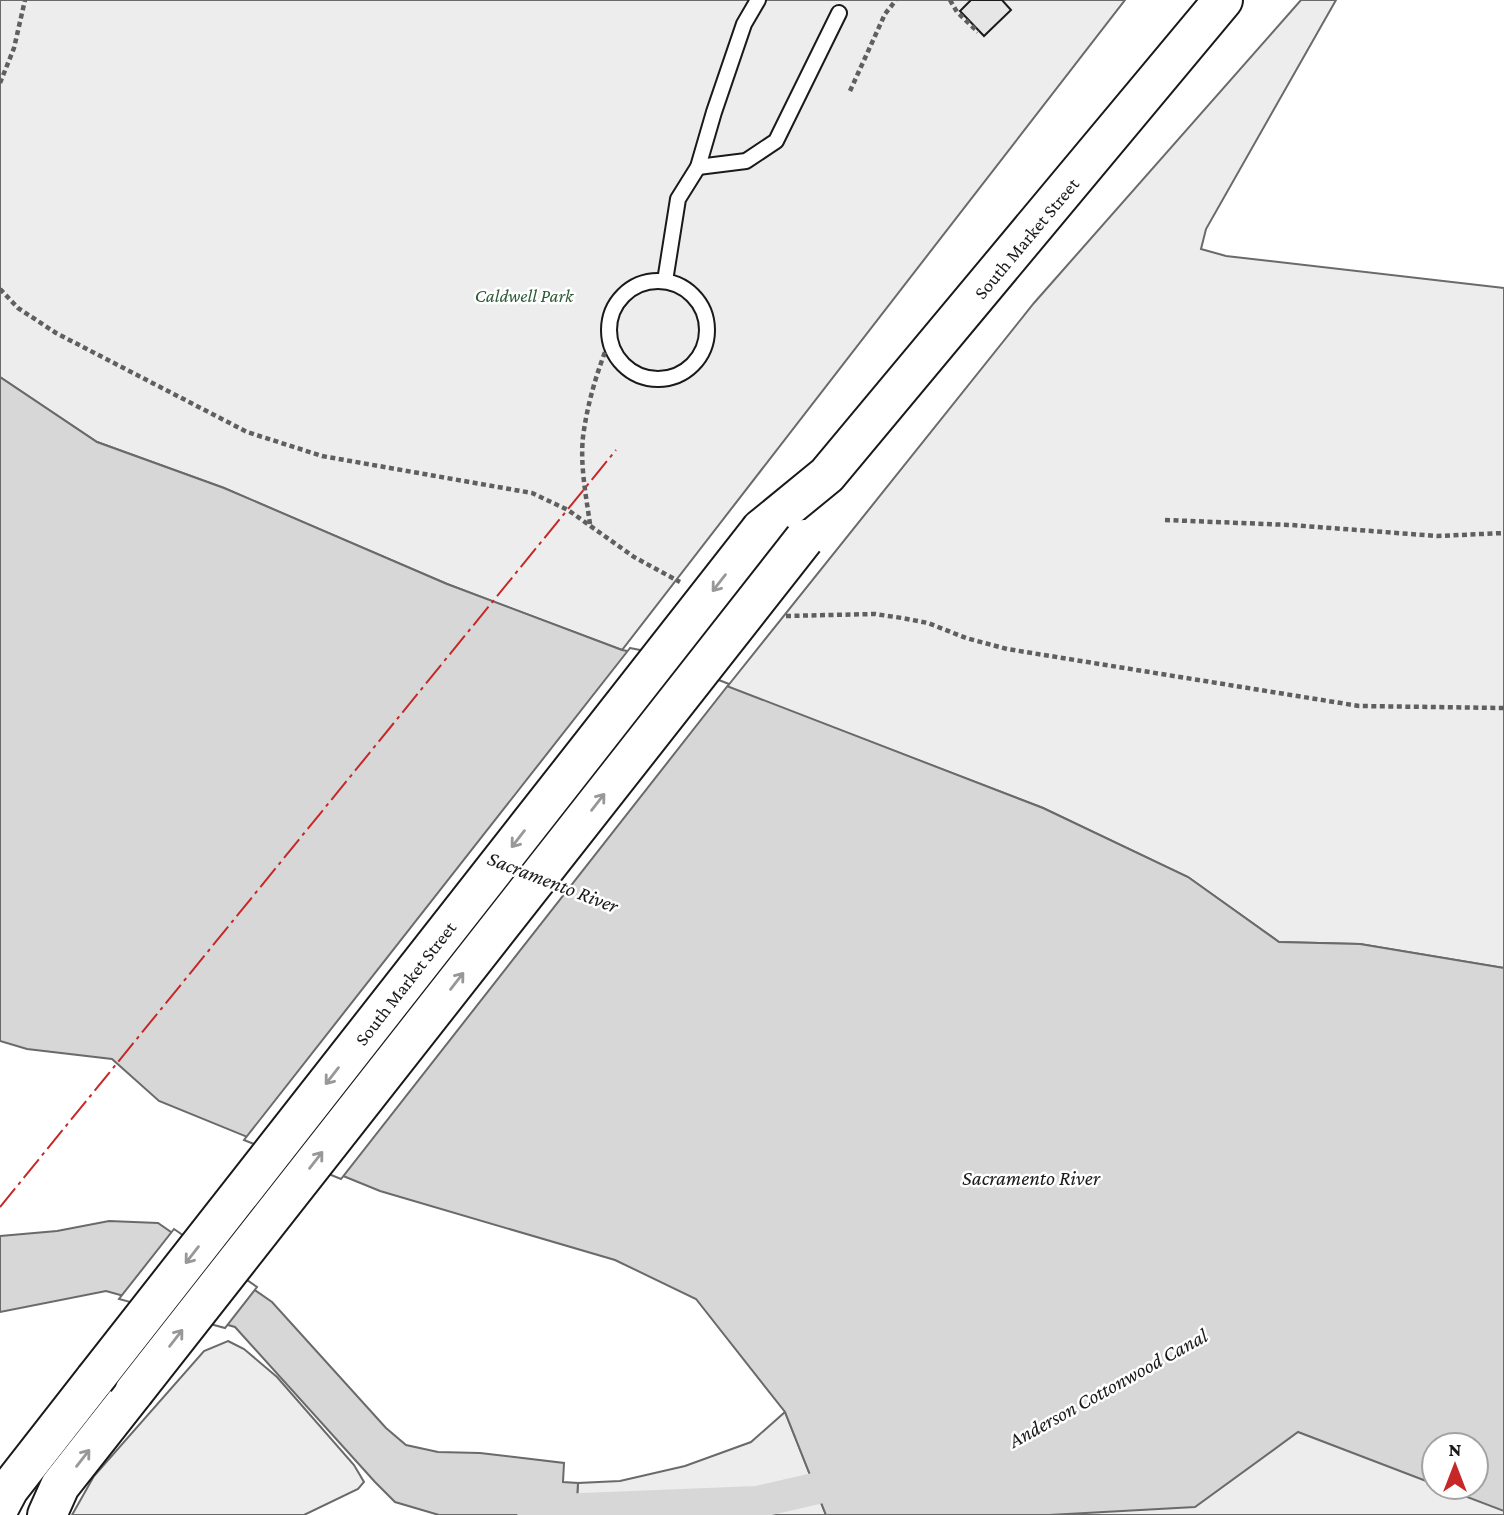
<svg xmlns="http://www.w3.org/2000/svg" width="1504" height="1515" viewBox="0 0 1504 1515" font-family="'Crimson Pro',serif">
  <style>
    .built { fill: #ededed; stroke: #6a6a6a; stroke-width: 2 }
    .water { fill: #d7d7d7; stroke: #6a6a6a; stroke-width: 2 }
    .pier { fill: #fff; stroke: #6a6a6a; stroke-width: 2 }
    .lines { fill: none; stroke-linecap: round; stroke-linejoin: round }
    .canal { stroke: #d7d7d7; stroke-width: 32 }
    .building { fill: #e6e6e6; stroke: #1a1a1a; stroke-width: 2 }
    .lane-casing { stroke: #1a1a1a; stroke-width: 18 }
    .primary-casing { stroke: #1a1a1a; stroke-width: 42 }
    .path { stroke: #5f5f5f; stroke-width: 4.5; stroke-dasharray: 5 3.5; stroke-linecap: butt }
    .lane { stroke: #fff; stroke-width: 14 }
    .primary { stroke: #fff; stroke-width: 38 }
    .primary-bridge-casing { stroke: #1a1a1a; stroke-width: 42; stroke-linecap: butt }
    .primary-bridge { stroke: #fff; stroke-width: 38 }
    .power { stroke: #c62828; stroke-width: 2; stroke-dasharray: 24 5 3.5 5; stroke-linecap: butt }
    .oneway { stroke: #989898 }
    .labels { text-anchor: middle; stroke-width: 5; stroke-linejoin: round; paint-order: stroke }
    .street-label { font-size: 19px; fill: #1a1a1a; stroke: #fff }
    .park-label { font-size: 19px; font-style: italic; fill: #2b5a34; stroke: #fff }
    .water-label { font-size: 21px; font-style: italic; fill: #1a1a1a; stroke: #fff }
  </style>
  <rect width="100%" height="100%" fill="#fff"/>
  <g class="built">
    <polygon points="0,0 1125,0 622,650 447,584 224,488 97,442 0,377"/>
    <polygon points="1301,0 1336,0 1206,229 1201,249 1226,256 1504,288 1504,968 1360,944 1279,942 1188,877 1043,808 727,687 1034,303"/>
    <polygon points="228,1341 244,1349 277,1377 354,1465 364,1482 358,1489 304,1515 72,1515 94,1476 204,1351"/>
    <polygon points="785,1412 826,1515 576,1515 578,1483 620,1481 685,1466 751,1442"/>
    <polygon points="1279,1421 1434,1456 1434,1487 1504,1487 1504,1515 870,1515"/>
  </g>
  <g class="water">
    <polygon points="0,377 97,442 224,488 447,584 622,650 644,654 1043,808 1188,877 1279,942 1360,944 1504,968 1504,1511 1441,1487 1476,1487 1476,1445 1434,1445 1434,1484 1298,1432 1195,1507 1049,1515 826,1515 785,1412 696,1299 615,1260 380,1191 159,1101 112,1059 27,1049 0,1041"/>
    <polygon points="109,1221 158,1223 272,1302 386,1428 406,1445 438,1452 480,1453 564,1463 563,1482 578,1483 576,1515 439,1515 395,1502 375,1482 235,1327 106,1291 0,1312 0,1236 57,1231"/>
  </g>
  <g class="pier">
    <polygon points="630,648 645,651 729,684 341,1179 244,1140"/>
    <polygon points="174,1229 257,1287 225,1328 119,1299"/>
  </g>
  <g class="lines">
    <polyline class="canal" points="533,1511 757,1502 857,1479"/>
  </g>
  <polygon class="building" points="971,0 1002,0 1011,10 984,36 960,11"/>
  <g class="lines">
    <g class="lane-casing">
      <g id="lane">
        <polyline points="698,167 746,161 776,141 839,13"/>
        <circle cx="658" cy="330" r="49"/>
        <polyline points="665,281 678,199 698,167 714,112 744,24 758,0"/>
      </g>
    </g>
    <g class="primary-casing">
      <g id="primary">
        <polyline points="761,529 827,475 1223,0"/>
        <polyline points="0,1506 9,1489 95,1379"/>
        <polyline points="47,1515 60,1486 134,1392"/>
      </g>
    </g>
    <g class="path">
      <polyline points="950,0 957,12 978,32"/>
      <polyline points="0,83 14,48 25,0"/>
      <polyline points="850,91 885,14 896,0"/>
      <polyline points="0,289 18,308 56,333 247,432 322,456 532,493 568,510 634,557 680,582"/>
      <polyline points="1165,520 1291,525 1437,536 1504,533"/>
      <path d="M590,524C586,496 580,465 583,437C587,405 597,371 609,342"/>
      <polyline points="786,616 875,614 902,618 928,623 966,638 1007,649 1359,706 1504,708"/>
    </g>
    <use href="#lane" class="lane"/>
    <use href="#primary" class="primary"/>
    <g class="primary-bridge-casing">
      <g id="primary-bridge">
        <polyline points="95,1379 761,529"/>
        <polyline points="134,1392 804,539"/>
      </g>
    </g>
    <use href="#primary-bridge" class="primary-bridge"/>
    <polyline class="power" points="0,1207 616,450"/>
  </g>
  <defs><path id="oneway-shaft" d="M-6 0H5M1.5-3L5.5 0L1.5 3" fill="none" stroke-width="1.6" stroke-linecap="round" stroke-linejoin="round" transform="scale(1.75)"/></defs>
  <g class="oneway">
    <use href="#oneway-shaft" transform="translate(719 583) rotate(128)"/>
    <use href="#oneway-shaft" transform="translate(598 802) rotate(-52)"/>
    <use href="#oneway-shaft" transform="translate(518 839) rotate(128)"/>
    <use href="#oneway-shaft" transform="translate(457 981) rotate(-52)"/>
    <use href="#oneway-shaft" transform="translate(332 1076) rotate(128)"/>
    <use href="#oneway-shaft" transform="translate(316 1160) rotate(-52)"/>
    <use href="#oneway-shaft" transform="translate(192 1255) rotate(128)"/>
    <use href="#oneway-shaft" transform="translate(176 1338) rotate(-52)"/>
    <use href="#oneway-shaft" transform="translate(83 1458) rotate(-52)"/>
  </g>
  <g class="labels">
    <g class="street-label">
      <text transform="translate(1026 238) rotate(-50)" y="7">South Market Street</text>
      <text transform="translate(405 983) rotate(-52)" y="7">South Market Street</text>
    </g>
    <g class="park-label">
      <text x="524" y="302">Caldwell Park</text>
    </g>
    <g class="water-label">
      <text transform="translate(553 882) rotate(21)" y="7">Sacramento River</text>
      <text x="1031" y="1185">Sacramento River</text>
      <text transform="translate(1108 1388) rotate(-29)" y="7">Anderson Cottonwood Canal</text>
    </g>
  </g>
  <g transform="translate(1455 1466)"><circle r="33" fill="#ffffff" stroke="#a3a3a3" stroke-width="2"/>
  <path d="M0-5L12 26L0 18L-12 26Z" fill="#c62828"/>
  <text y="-10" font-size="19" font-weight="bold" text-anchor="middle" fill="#1a1a1a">N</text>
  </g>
</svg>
